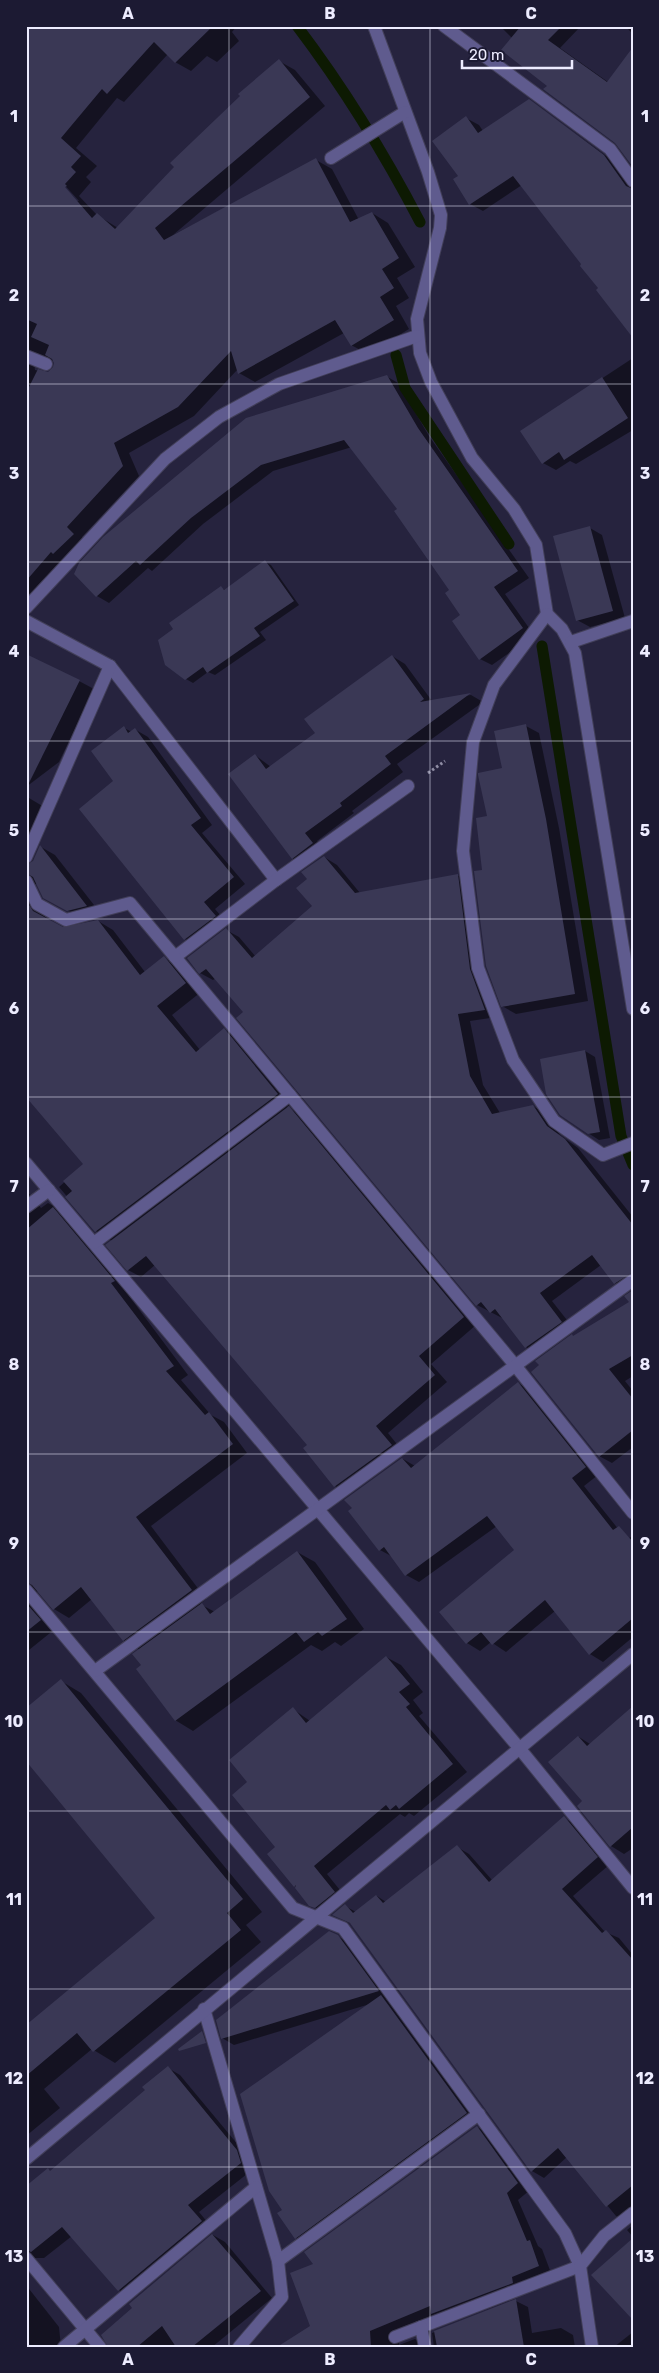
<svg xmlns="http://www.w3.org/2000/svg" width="659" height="2373" viewBox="0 0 659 2373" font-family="Rubik,sans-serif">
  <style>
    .shadow { fill: #0007; fill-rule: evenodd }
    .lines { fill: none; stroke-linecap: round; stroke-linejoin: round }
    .stream { stroke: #0d1a02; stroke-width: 11 }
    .building { fill: #3a3855 }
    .street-casing { stroke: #423f59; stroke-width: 14 }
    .path { stroke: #8f8da4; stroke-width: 3; stroke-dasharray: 2.5 2.5; stroke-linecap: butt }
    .street { stroke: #5f5b8e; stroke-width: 12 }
    .grid { fill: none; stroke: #edecff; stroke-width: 1; stroke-opacity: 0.55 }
    .neatline { fill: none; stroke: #edecff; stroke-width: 2 }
    .grid-label { font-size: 16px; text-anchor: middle; font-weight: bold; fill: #edecff }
  </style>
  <rect width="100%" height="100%" fill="#26233e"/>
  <g class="shadow">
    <path d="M26,26H237L232,32L239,41L217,62L207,56L191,71L175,62L168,54L124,102L117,98L76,148L97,166L86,177L91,182L79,196L97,215L118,228L279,61L295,70L325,106L173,235L316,160L332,169L359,220L372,213L388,223L415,267L397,278L409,298L396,306L409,329L368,354L351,345L344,333L255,382L239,373L238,369L194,416L129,453L139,476L82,537L89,544L34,596L26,592ZM60,180L79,201H76L58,182ZM46,357L54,361L55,368L48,373L35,370L34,363L38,358Z"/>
    <polygon points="500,26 581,26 560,48 608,82 616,142 549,86 512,38"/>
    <polygon points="625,26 633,26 633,34"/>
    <polygon points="529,100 617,164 633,185 633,335 583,265 522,185 483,211 470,204 460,176 466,118 479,125 483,131"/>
    <polygon points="633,358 633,430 576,464 570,461 556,470 543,463 522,431"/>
    <polygon points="386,376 398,383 429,436 529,578 505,594 534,635 492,665 480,659 451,590 399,509 352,447 273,471 203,524 152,571 148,568 109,603 97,596 75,574"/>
    <polygon points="590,528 602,535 625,618 590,627 577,620"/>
    <polygon points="265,562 271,565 299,605 260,632 266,640 215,675 208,672 193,683 186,679 175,630 221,588 225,590"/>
    <polygon points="392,656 405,664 432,701 471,695 483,702 397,764 403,772 352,811 354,813 317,841 325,851 305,865 292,858 255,755 271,767 317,734"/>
    <polygon points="79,681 94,689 59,762 26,787"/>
    <polygon points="526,726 539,733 559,828 588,1001 516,1014 502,1006 484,871 503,769"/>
    <polygon points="124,728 132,732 136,730 148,737 212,825 202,833 245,884 215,909 227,923 197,946 185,939 115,782"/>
    <polygon points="29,798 44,807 26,845 26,801"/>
    <polygon points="41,847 55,855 101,914 83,919 44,897 37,883 34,885 33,894 47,920 63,929 98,921 113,930 145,972 164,958 179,966 201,992 172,1015 200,1050 224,1030 239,1038 292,1103 287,1107 301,1115 476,1325 431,1364 447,1382 388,1433 404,1453 348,1493 335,1486 309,1445 155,1265 141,1277 128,1270 112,1241 96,1231 59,1187 85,1164 26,1095 26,865 32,864"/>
    <polygon points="324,857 337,865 360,893 457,875 470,882 483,977 497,1017 470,1021 483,1085 500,1113 533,1106 546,1114 560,1135 578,1148 633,1217 633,1287 628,1290 615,1283 601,1265 552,1301 574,1329 539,1355 526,1347 504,1319 477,1305 238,1018 245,1012 216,978 213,980 200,973 226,930 239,937 256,957 314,907 308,879"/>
    <polygon points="585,1051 595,1057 610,1138 599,1140 588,1133"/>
    <polygon points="26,1190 41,1208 48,1203 63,1211 129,1290 126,1292 188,1375 181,1380 211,1415 224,1422 247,1453 151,1526 206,1599 200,1604 215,1612 297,1552 315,1562 364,1629 341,1646 335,1642 322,1651 311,1645 193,1731 175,1720 143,1665 140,1650 123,1640 92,1599 69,1618 54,1609 39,1591 36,1592 33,1597 55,1629 29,1650 26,1649"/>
    <polygon points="633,1291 633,1376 625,1381 633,1391 633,1447 612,1463 599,1456 574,1337 631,1302"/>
    <polygon points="518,1383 531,1391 598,1475 584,1486 627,1540 633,1535 633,1637 603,1662 590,1654 555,1611 506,1652 491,1642 480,1651 467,1643 441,1612 515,1550 497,1526 419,1582 406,1575 393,1557 380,1550 403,1459 415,1466"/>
    <polygon points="386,1657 401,1665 423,1692 413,1700 423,1713 419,1716 467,1772 414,1816 409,1813 405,1817 400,1814 327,1874 348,1900 330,1915 310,1905 295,1886 249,1782 293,1709 310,1721"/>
    <polygon points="61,1681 81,1693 262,1912 246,1925 261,1942 115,2063 92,2049 44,2089 60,2108 26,2136 26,2027 157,1918"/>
    <polygon points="633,1714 633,1848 624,1854 611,1846 584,1801 579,1737 590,1744"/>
    <polygon points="564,1818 576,1825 609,1865 573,1896 605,1932 619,1938 633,1955 633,2219 628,2223 616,2216 567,2157 544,2178 532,2171 352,1924 334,1915 345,1906 356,1912 377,1896 386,1902 457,1847 469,1854 492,1880"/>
    <polygon points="337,1936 349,1943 389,1998 386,1999 394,2004 479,2120 309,2245 296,2238 284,2210 370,2004 234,2045 222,2038"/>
    <polygon points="168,2068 180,2075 249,2158 252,2170 199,2212 213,2229 131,2297 119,2290 72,2236 44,2258 34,2258 31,2268 26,2272 26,2233 48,2170 52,2172 147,2091"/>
    <polygon points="477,2127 489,2134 530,2190 518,2200 538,2246 542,2249 551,2273 404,2336 399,2342 399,2345 415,2339 427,2347 280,2347 312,2327 314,2264"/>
    <polygon points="633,2225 633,2237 627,2230"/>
    <polygon points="213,2235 225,2242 272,2298 212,2347 109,2347"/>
    <polygon points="26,2285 59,2327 61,2347 26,2347"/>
    <polygon points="516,2301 528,2307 532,2333 561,2328 573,2335 575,2347 434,2347 432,2333"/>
    <polygon points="633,2332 633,2347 614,2347"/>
  </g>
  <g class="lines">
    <g class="stream">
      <path d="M297,26C344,88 384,153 420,222"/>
      <polyline points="396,355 405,388 509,544"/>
      <polyline points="542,646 621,1136 633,1165"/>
    </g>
  </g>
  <g class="building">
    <polygon points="26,26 213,26 175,63 154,42 107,94 102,89 61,138 81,156 71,167 76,172 65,184 67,186 65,187 92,218 97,213 115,229 174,167 170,163 240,96 238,94 279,59 310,97 155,228 164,240 316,158 350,222 372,212 399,258 382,269 394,288 380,297 394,320 351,346 335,320 238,374 231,351 178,407 114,443 123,466 67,527 74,534 53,554 51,552 26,581 26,393 38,369 48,372 53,367 54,363 52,359 45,355 49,345 31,337 37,324 26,319"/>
    <polygon points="521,26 562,26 548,40 607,82 633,47 633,167 615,143 543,89 547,86 501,50"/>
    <polygon points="529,99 604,155 626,186 633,189 633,338 596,290 598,288 580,266 581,264 513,176 469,205 453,179 458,176 432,141 466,116 478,133"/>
    <polygon points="387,375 418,428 518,571 494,587 523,628 479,660 452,621 460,615 445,593 449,590 394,511 397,509 344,440 261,465 191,518 140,565 136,561 96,597 74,574 79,563 103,537 246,418"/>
    <polygon points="602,377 628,418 564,460 559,452 542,464 520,431"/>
    <polygon points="590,526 613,611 576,621 553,536"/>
    <polygon points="265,560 294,601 254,628 260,636 207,673 203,667 185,680 165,665 158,640 173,629 169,623 221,586 224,590"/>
    <polygon points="26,654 80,680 26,789"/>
    <polygon points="392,655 424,699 420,702 471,693 385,756 391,764 340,803 342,806 305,833 313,843 292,859 228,774 255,754 266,769 315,733 304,719"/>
    <polygon points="526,724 546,819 575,994 501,1007 486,966 474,871 482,870 476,818 487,816 478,775 478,773 502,768 494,731"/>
    <polygon points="124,726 128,733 135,728 201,818 191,825 234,877 204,902 216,916 184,940 79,809 113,781 91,751"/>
    <polygon points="40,845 87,906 67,911 43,898 33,877 26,873 26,865 33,861"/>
    <polygon points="324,856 355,893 458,874 470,969 485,1010 458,1014 470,1076 492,1114 533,1105 547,1126 565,1139 633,1225 633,1272 614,1284 592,1255 540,1293 562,1322 525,1348 495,1309 490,1313 481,1302 476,1306 236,1018 243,1012 206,969 199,974 187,958 226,928 252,958 312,906 296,888 307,879 301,872"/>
    <polygon points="26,900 33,911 63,927 98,920 140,975 164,956 186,983 157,1006 196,1052 224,1028 278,1094 95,1232 65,1197 72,1191 63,1181 83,1164 26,1097"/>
    <polygon points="585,1050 600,1132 588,1134 560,1115 546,1094 540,1059"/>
    <polygon points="289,1106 464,1317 419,1356 435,1375 376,1426 392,1445 334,1487 303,1448 307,1445 146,1256 127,1271 105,1245"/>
    <polygon points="53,1207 115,1281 111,1283 174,1366 166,1371 205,1415 209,1412 233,1444 136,1517 192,1590 123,1641 81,1587 53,1610 32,1585 26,1582 26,1230"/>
    <polygon points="633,1290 633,1355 609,1369 633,1399 633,1430 599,1457 531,1372 539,1365 535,1361 572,1334 573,1336 629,1302 624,1296"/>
    <polygon points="518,1382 586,1467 572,1478 613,1530 619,1526 633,1542 633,1618 589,1655 545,1600 492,1645 481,1632 466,1644 439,1612 514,1550 487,1516 405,1576 384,1547 379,1551 348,1511 352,1508 344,1500 402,1458 411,1468"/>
    <polygon points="297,1551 347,1619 322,1636 318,1632 304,1642 296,1632 175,1721 136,1669 141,1665 132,1654 202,1603 210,1614"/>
    <polygon points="26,1603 41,1620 26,1632"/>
    <polygon points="386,1656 410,1684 399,1692 410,1704 406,1707 453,1764 399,1809 396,1805 390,1810 386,1805 314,1866 335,1892 315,1908 309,1906 295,1888 296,1885 294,1887 267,1854 275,1847 232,1795 247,1782 229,1760 293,1707 306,1723"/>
    <polygon points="61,1679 243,1899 227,1913 241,1930 93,2052 77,2033 26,2076 26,2025 155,1918 26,1761 26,1708"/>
    <polygon points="633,1706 633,1827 610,1847 577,1806 582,1801 548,1762 578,1736 587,1746"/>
    <polygon points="564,1816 598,1857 562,1889 602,1933 606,1930 633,1960 633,2185 606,2207 558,2148 531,2172 350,1923 332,1915 345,1904 353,1913 376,1895 383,1903 457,1845 489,1882"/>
    <polygon points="329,1931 338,1935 379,1991 221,2039 216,2020"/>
    <polygon points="381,1995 467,2113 295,2239 277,2213 282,2210 269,2191 240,2094"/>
    <polygon points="202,2031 206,2043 179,2051 178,2049"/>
    <polygon points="168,2066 237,2150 241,2163 188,2205 202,2221 118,2291 62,2227 31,2252 26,2250 26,2186 48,2168 50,2171 145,2090 142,2087"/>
    <polygon points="477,2126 518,2183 507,2193 527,2241 530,2240 539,2266 512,2277 513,2283 431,2314 430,2306 370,2331 371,2347 277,2347 310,2326 290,2273 313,2264 304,2252"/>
    <polygon points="212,2234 261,2291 192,2347 176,2347 162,2326 137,2347 108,2347 101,2335 132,2308 129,2304"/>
    <polygon points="633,2238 633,2320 591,2275"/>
    <polygon points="516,2299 524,2347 437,2347 434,2331"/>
  </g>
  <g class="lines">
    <g class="street-casing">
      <g id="street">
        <polyline points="374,26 428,172 441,215 440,228 417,319 420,353 431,382 472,458 514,509 536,545 547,614 562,629 575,653 633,1009"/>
        <polyline points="444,26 610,149 633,181"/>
        <polyline points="331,158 405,112"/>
        <polyline points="26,356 46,364"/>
        <polyline points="26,608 165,459 219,417 279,384 417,336"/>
        <polyline points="547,614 494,685 473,742 463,851 478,968 513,1060 554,1121 603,1155 633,1143"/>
        <polyline points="26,621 110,666 276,880"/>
        <polyline points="571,642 633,621"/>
        <polyline points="408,786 276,880 175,957 514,1364 633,1513"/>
        <polyline points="26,857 110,666"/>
        <polyline points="26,881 37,904 66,920 130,903 175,957"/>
        <polyline points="26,1163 520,1749 633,1888"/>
        <polyline points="26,1207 49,1190"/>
        <polyline points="94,1243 290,1095"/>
        <polyline points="26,1590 293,1908 343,1928 565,2233 580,2266 395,2337"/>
        <polyline points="95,1671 633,1280"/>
        <polyline points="204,2009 278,2261 282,2297 239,2347"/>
        <polyline points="26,2159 633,1654"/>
        <polyline points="26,2258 100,2347"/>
        <polyline points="278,2261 479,2114"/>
        <polyline points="421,2327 425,2347"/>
        <polyline points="64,2347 256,2187"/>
        <polyline points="592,2347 580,2266 604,2236 633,2213"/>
      </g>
    </g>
    <polyline class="path" points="428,773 445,761"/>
    <use href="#street" class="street"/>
  </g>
  <path class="grid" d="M229,26V2347M430,26V2347M26,206H633M26,384H633M26,562H633M26,741H633M26,919H633M26,1097H633M26,1276H633M26,1454H633M26,1632H633M26,1811H633M26,1989H633M26,2167H633"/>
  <rect width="659" height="2373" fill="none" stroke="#1c1a33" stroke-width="55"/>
  <path d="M462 60v8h110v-8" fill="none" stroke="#edecff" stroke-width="2.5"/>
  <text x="469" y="60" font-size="15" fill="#edecff" stroke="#1c1a33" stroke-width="4" paint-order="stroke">20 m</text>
  <rect x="28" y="28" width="604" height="2318" class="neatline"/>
  <g class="grid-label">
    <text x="128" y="19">A</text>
    <text x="330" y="19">B</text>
    <text x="531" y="19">C</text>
    <text x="14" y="122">1</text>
    <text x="645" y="122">1</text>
    <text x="14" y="301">2</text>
    <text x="645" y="301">2</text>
    <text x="14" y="479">3</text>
    <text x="645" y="479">3</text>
    <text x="14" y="657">4</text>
    <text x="645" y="657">4</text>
    <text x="14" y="836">5</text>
    <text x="645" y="836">5</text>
    <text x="14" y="1014">6</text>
    <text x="645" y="1014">6</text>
    <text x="14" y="1192">7</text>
    <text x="645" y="1192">7</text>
    <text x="14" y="1370">8</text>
    <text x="645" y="1370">8</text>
    <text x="14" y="1549">9</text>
    <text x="645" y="1549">9</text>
    <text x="14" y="1727">10</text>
    <text x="645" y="1727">10</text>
    <text x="14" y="1905">11</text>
    <text x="645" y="1905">11</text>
    <text x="14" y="2084">12</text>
    <text x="645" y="2084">12</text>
    <text x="14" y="2262">13</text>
    <text x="645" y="2262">13</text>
    <text x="128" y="2365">A</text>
    <text x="330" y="2365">B</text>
    <text x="531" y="2365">C</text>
  </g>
</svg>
